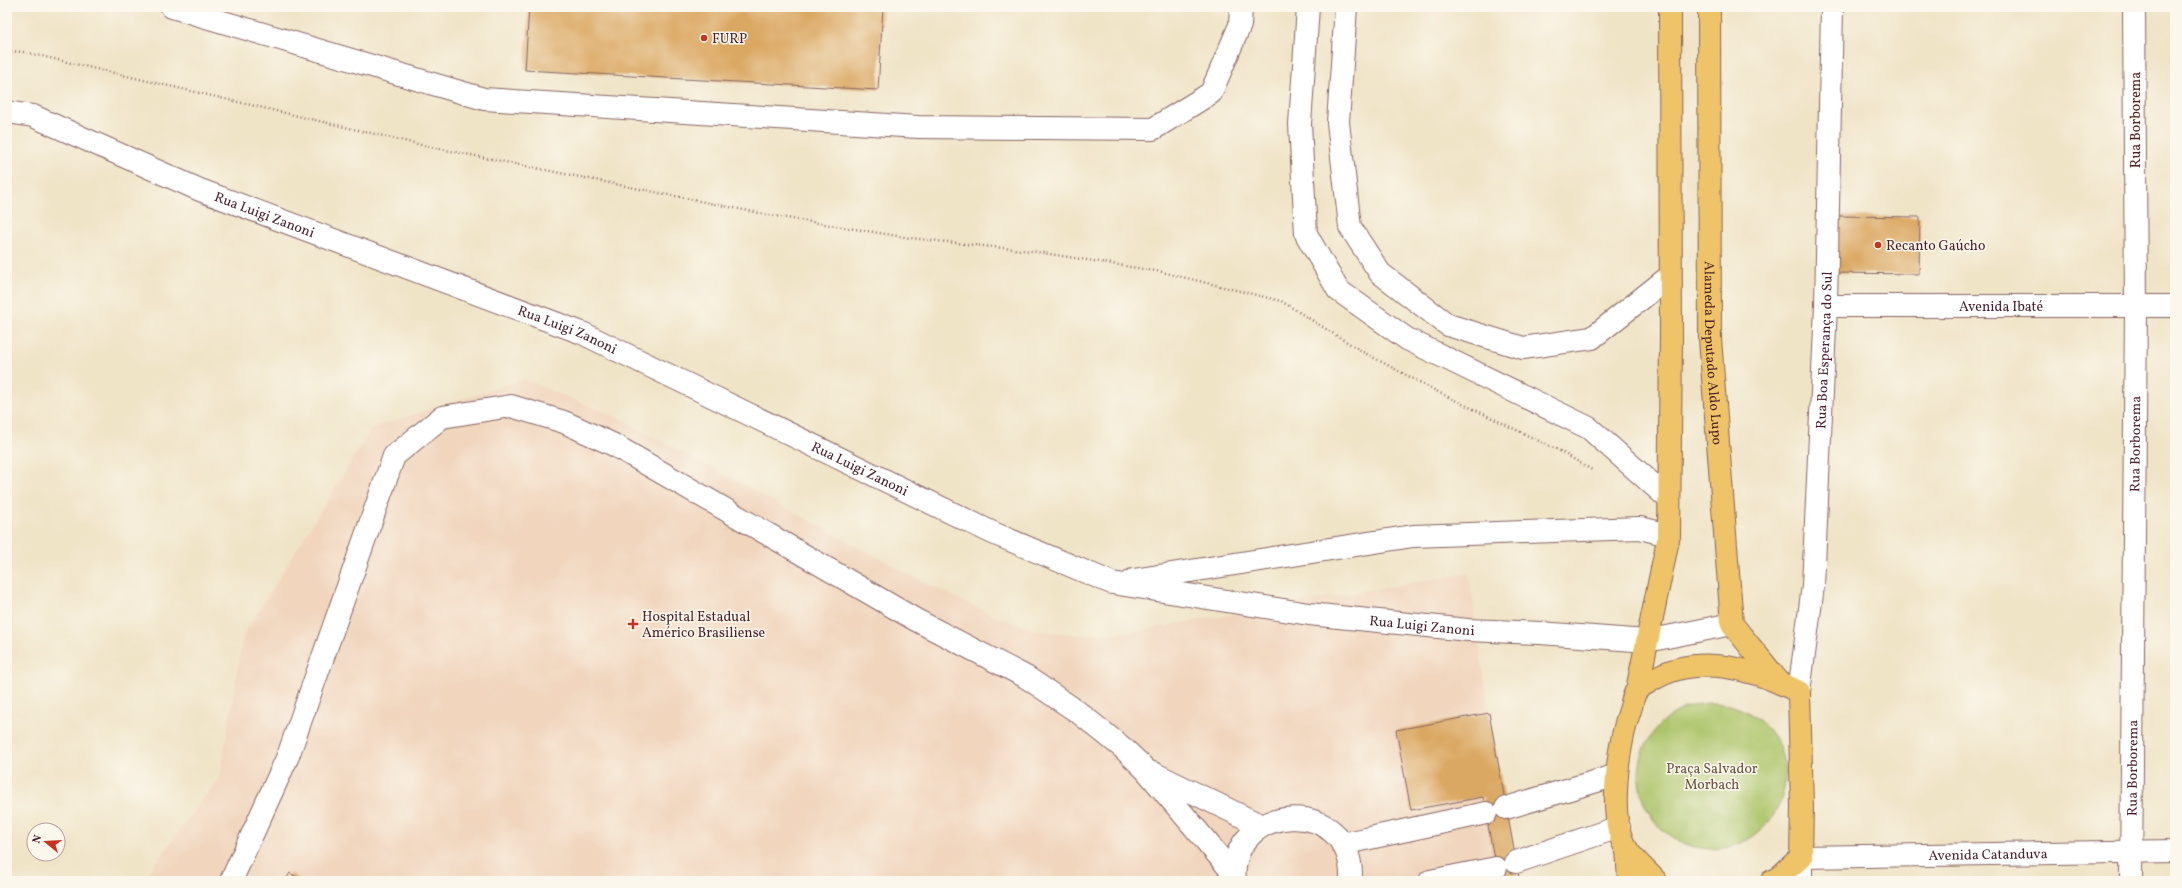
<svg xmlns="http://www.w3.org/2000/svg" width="2182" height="888" viewBox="0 0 2182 888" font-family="Vollkorn,serif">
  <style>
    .built { fill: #f1d5bd }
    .green { fill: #adc56b; stroke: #7c724b }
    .building { fill: #dba864 }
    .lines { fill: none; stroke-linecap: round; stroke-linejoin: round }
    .minor-casing { stroke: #846462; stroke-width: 24 }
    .major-casing { stroke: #846462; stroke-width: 24 }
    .path { stroke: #846462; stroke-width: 2.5; stroke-dasharray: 1 3; stroke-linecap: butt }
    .minor { stroke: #fff; stroke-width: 22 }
    .major { stroke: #efc469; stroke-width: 22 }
    .poi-dot { fill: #c8321e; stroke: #fbf7ec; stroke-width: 1.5 }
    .labels { text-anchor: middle; stroke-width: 3; stroke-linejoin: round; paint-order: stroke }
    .poi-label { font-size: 14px; fill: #4a1f2b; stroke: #fbf7ec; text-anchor: start }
    .street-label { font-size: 14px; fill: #4a1f2b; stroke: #fbf7ec }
    .park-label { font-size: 14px; fill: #68513e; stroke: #fbf7ec }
  </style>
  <rect width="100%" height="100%" fill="#fbf7ec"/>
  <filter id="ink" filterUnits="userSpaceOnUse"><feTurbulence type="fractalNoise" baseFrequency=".025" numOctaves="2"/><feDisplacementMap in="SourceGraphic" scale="8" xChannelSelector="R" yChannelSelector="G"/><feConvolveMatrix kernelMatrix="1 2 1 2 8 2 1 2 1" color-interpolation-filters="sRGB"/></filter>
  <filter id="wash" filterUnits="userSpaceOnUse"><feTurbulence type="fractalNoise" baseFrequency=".012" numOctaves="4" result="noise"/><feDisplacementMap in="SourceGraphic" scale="16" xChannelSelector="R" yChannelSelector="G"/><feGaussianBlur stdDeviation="0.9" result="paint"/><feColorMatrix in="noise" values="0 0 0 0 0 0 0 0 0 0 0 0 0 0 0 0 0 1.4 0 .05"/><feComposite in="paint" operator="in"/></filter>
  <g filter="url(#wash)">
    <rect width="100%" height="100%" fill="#f0e4c7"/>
    <polygon class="built" points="524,379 621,419 927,584 995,616 1037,631 1084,635 1130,632 1469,573 1489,713 1520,881 142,881 220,777 243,636 372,428"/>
    <circle class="green" cx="1712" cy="776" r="73"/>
    <g id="blocks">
      <g class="building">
        <polygon points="529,7 883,7 878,90 525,70"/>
        <polygon points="1836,216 1920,217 1919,274 1835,273"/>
        <polygon points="1489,713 1519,877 1498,881 1483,797 1411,810 1396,730"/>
        <polygon points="290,873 303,881 285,881"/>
      </g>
    </g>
  </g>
  <g filter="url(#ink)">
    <use href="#blocks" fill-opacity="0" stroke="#846462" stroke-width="1"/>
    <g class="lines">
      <g class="minor-casing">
        <g id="minor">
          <polyline points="172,7 484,99 918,127 1153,129 1211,93 1240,25 1241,7"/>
          <polyline points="1308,7 1300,124 1306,234 1338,290 1407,339 1589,428 1669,499"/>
          <polyline points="1346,7 1338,122 1350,227 1380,273 1448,325 1523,348 1592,338 1670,276"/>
          <path id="s1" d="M7,112L33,116L200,190L582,333L993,533L1112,583L1309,614L1468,630L1540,633L1647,641L1732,624"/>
          <path id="s2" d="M1826,306H2175"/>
          <polyline points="1133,580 1413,536 1640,528 1669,535"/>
          <path id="s3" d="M1799,692L1813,586L1826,306L1832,7"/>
          <polyline points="1153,773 1262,826"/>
          <polyline points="1506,808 1617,775"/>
          <polyline points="1342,844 1486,813"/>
          <polyline points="1516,862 1619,827"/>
          <polyline points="231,881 288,756 394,456 442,417 511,406 564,422 614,445 916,620 1026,677 1078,712 1123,748 1145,769 1234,874"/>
          <path d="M1235,881C1226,803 1355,792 1351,881"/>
          <polyline points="1430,881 1496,868"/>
          <path id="s4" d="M1801,881V857L2175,851"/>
          <path id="s5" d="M2131,881L2136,307L2134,7"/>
        </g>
      </g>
      <g class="major-casing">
        <g id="major">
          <path id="s6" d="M1709,7L1710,339L1732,624L1779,682"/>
          <polyline points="1637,690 1669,535 1671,338 1670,7"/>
          <polyline points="1627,849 1629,881"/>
          <path d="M1656,881C1647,871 1635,861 1627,850C1606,818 1619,741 1631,707C1632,702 1634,694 1637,690C1640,686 1648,683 1652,680C1697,652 1755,669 1799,692L1802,806L1801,857L1778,878L1772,881"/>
        </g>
      </g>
      <polyline class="path" points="7,51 24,52 426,146 769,215 910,238 1031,251 1162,272 1281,301 1363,352 1440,393 1560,451 1592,470"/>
      <use href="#minor" class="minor"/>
      <use href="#major" class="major"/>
    </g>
  </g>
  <g class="poi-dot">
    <circle cx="704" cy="38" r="4"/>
    <circle cx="1878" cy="245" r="4"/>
    <path d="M631 618h4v4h4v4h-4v4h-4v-4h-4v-4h4z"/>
  </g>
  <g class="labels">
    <g class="poi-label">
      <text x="712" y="43">FURP</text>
      <text x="1886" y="250">Recanto Gaúcho</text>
      <text x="642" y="621">Hospital Estadual<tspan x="642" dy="16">Américo Brasiliense</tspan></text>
    </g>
    <g class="street-label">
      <text transform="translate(2135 120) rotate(-90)" y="5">Rua Borborema</text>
      <text dy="5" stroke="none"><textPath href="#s1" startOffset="278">Rua Luigi Zanoni</textPath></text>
      <text dy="5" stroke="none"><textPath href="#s2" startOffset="175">Avenida Ibaté</textPath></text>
      <text dy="5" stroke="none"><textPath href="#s1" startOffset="602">Rua Luigi Zanoni</textPath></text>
      <text dy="5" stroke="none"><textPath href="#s3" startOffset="343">Rua Boa Esperança do Sul</textPath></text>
      <text dy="5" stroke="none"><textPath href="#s6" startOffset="346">Alameda Deputado Aldo Lupo</textPath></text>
      <text dy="5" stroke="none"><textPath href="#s5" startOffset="437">Rua Borborema</textPath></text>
      <text dy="5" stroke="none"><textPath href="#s1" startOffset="926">Rua Luigi Zanoni</textPath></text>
      <text dy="5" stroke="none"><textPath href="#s1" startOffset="1516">Rua Luigi Zanoni</textPath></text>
      <text dy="5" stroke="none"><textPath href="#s5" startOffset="113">Rua Borborema</textPath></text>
      <text dy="5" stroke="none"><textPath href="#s4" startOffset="211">Avenida Catanduva</textPath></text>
    </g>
    <g class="park-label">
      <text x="1712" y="773">Praça Salvador<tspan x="1712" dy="16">Morbach</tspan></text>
    </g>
  </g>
  <rect width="2182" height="888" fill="none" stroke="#fbf7ec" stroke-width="24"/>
  <g transform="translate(46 842) rotate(288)"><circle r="19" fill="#fbf7ec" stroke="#b4a19f"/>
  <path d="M0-3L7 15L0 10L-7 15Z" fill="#c8321e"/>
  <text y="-6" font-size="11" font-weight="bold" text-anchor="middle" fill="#4a1f2b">N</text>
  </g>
</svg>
